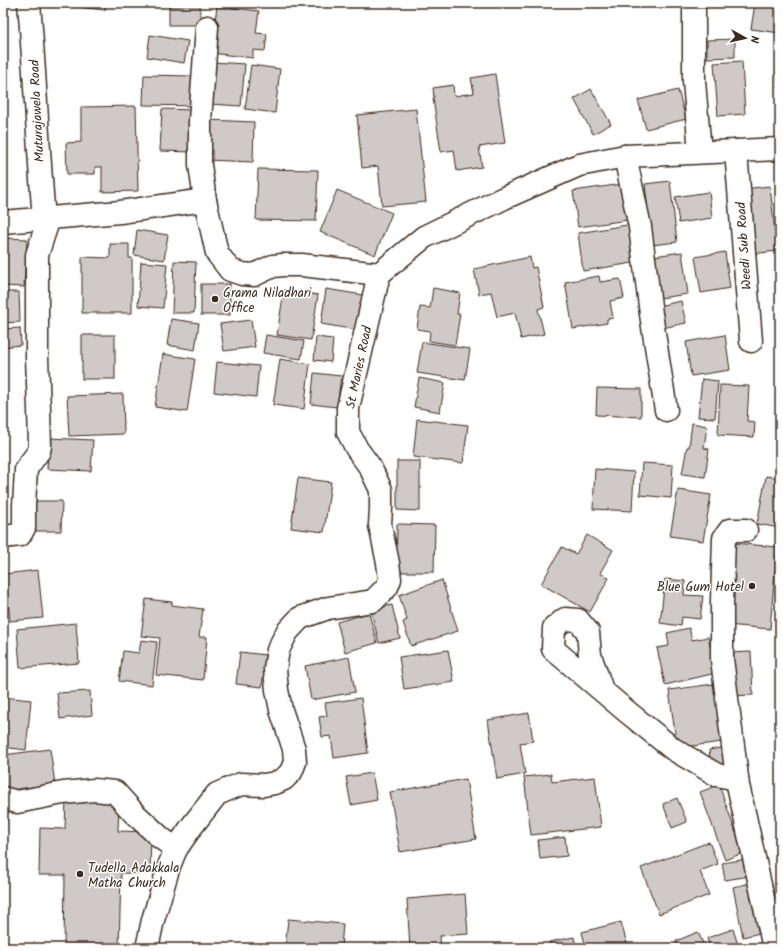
<svg xmlns="http://www.w3.org/2000/svg" width="783" height="951" viewBox="0 0 783 951" font-family="Kalam,sans-serif">
  <style>
    .building { fill: #cfcac7; stroke: #3b2a1e }
    .lines { fill: none; stroke-linecap: round; stroke-linejoin: round }
    .street-casing { stroke: #3b2a1e; stroke-width: 25 }
    .street { stroke: #fff; stroke-width: 22 }
    .poi-dot { fill: #3b2a1e; stroke: #fff; stroke-width: 1.5 }
    .labels { text-anchor: middle; stroke-width: 3; stroke-linejoin: round; paint-order: stroke }
    .street-label { font-size: 13px; fill: #3b2a1e; stroke: #fff }
    .poi-label { font-size: 13px; fill: #3b2a1e; stroke: #fff; text-anchor: start }
  </style>
  <rect width="100%" height="100%" fill="#fff"/>
  <filter id="ink" filterUnits="userSpaceOnUse"><feTurbulence type="fractalNoise" baseFrequency=".025" numOctaves="2"/><feDisplacementMap in="SourceGraphic" scale="8" xChannelSelector="R" yChannelSelector="G"/><feConvolveMatrix kernelMatrix="1 2 1 2 8 2 1 2 1" color-interpolation-filters="sRGB"/></filter>
  <g filter="url(#ink)">
    <g class="building">
      <polygon points="58,3 106,3 105,10 58,5"/>
      <polygon points="598,3 645,3 644,7 598,5"/>
      <polygon points="755,3 780,3 780,33 751,29"/>
      <polygon points="200,5 200,25 169,25 169,6"/>
      <polygon points="217,6 259,11 256,33 267,34 265,51 253,50 253,58 211,53"/>
      <polygon points="150,35 188,41 184,63 147,57"/>
      <polygon points="735,39 735,57 707,58 707,40"/>
      <polygon points="742,61 745,114 718,116 714,63"/>
      <polygon points="212,62 245,64 241,106 209,104"/>
      <polygon points="251,65 280,69 275,113 245,109"/>
      <polygon points="777,70 780,70 779,117"/>
      <polygon points="495,74 505,143 479,147 482,167 457,171 454,150 441,152 433,98 434,98 433,88 453,85 454,96 474,93 471,78"/>
      <polygon points="144,75 193,76 193,106 143,105"/>
      <polygon points="591,89 611,124 593,134 574,99"/>
      <polygon points="678,90 686,119 646,129 638,100"/>
      <polygon points="136,106 138,191 102,192 102,167 95,167 95,174 67,174 66,143 81,142 81,107"/>
      <polygon points="162,109 195,110 193,152 160,151"/>
      <polygon points="416,109 426,202 382,206 378,166 362,168 357,115"/>
      <polygon points="208,120 254,122 253,162 206,160"/>
      <polygon points="258,169 318,170 316,221 256,220"/>
      <polygon points="670,181 677,242 652,245 645,184"/>
      <polygon points="623,184 628,220 578,227 573,191"/>
      <polygon points="770,186 777,251 751,254 744,189"/>
      <polygon points="337,190 392,213 375,255 320,232"/>
      <polygon points="709,192 712,218 679,223 675,197"/>
      <polygon points="633,224 639,262 583,271 578,233"/>
      <polygon points="137,230 168,235 164,260 134,255"/>
      <polygon points="3,238 27,239 24,287 3,286"/>
      <polygon points="110,244 129,244 129,258 132,258 132,313 82,313 82,257 110,258"/>
      <polygon points="682,252 688,294 660,298 654,256"/>
      <polygon points="725,252 730,288 701,293 695,257"/>
      <polygon points="530,257 532,268 536,267 544,307 538,309 544,334 521,339 515,313 497,317 491,292 479,294 474,269"/>
      <polygon points="174,261 196,262 194,313 172,313"/>
      <polygon points="141,262 167,264 163,308 138,306"/>
      <polygon points="599,276 600,282 620,279 624,298 610,301 613,318 607,319 607,323 573,329 565,282"/>
      <rect x="201" y="284" width="29" height="31"/>
      <polygon points="433,288 460,293 457,314 460,314 455,345 429,341 430,331 417,329 420,307 430,308"/>
      <polygon points="326,289 363,295 357,330 321,324"/>
      <polygon points="284,290 318,295 311,340 277,335"/>
      <polygon points="3,292 19,292 20,322 3,323"/>
      <polygon points="681,301 686,323 662,328 658,306"/>
      <polygon points="171,319 199,323 195,350 167,345"/>
      <polygon points="251,320 255,347 224,351 220,324"/>
      <polygon points="20,328 21,345 3,347 3,329"/>
      <rect x="82" y="335" width="33" height="44"/>
      <polygon points="266,335 304,341 301,359 263,353"/>
      <polygon points="725,335 730,370 691,376 686,342"/>
      <polygon points="316,337 333,339 331,362 314,360"/>
      <polygon points="422,342 470,349 465,380 417,373"/>
      <polygon points="163,354 195,359 187,412 155,407"/>
      <polygon points="280,359 310,364 304,409 273,405"/>
      <polygon points="217,362 259,366 256,397 214,392"/>
      <polygon points="314,373 341,376 337,407 311,404"/>
      <polygon points="419,378 445,383 440,412 414,407"/>
      <polygon points="702,379 718,381 715,418 698,417"/>
      <polygon points="720,385 749,386 747,421 755,422 754,437 718,435"/>
      <polygon points="597,388 641,389 641,417 596,415"/>
      <polygon points="123,394 124,434 69,436 67,396"/>
      <polygon points="417,419 468,425 463,463 413,457"/>
      <polygon points="692,423 707,426 704,448 709,449 705,477 682,474 687,447 689,447"/>
      <polygon points="49,438 93,440 91,471 47,469"/>
      <polygon points="397,461 420,461 420,511 397,510"/>
      <polygon points="642,463 673,465 671,498 640,495"/>
      <polygon points="595,469 634,472 632,511 593,509"/>
      <polygon points="766,476 780,478 780,528 757,524"/>
      <polygon points="298,478 331,482 324,532 291,528"/>
      <polygon points="678,490 711,495 703,541 670,536"/>
      <polygon points="29,501 62,501 61,531 29,531"/>
      <polygon points="397,524 435,525 434,572 396,572"/>
      <polygon points="587,535 613,550 600,573 609,578 590,612 541,584 562,547 576,554"/>
      <polygon points="734,543 777,547 770,629 727,625"/>
      <polygon points="38,570 43,618 10,621 5,574"/>
      <polygon points="665,579 685,581 684,595 703,596 700,619 682,617 681,626 660,623"/>
      <polygon points="442,580 458,631 411,646 403,622 407,620 399,595"/>
      <polygon points="146,599 172,602 172,605 203,609 199,637 207,637 203,680 156,675 160,638 141,636"/>
      <polygon points="392,605 400,638 379,643 371,610"/>
      <polygon points="369,613 377,643 345,652 337,622"/>
      <polygon points="76,623 79,663 20,668 17,629"/>
      <polygon points="689,628 692,640 708,637 716,673 665,685 657,648 669,646 667,633"/>
      <polygon points="141,640 157,642 152,685 119,681 123,651 139,653"/>
      <polygon points="448,650 454,682 404,689 399,657"/>
      <polygon points="240,652 266,655 262,687 236,684"/>
      <polygon points="751,652 753,695 729,696 728,653"/>
      <polygon points="349,657 355,692 311,700 305,666"/>
      <polygon points="721,683 729,741 677,748 669,690"/>
      <polygon points="90,691 92,715 60,719 57,693"/>
      <polygon points="3,697 31,700 26,750 3,747"/>
      <polygon points="361,698 368,753 334,758 331,736 322,737 319,717 327,716 325,703"/>
      <polygon points="529,713 533,741 520,743 525,774 497,779 488,720"/>
      <polygon points="727,747 730,765 711,768 709,750"/>
      <polygon points="50,749 55,784 3,791 3,755"/>
      <polygon points="372,773 377,800 351,805 346,777"/>
      <polygon points="551,774 552,782 595,777 601,827 531,835 524,777"/>
      <polygon points="466,779 476,839 400,852 390,792"/>
      <polygon points="719,785 743,853 725,860 700,792"/>
      <polygon points="677,798 687,822 672,828 663,804"/>
      <polygon points="66,800 119,801 118,831 151,832 150,874 121,873 119,948 64,948 65,875 39,875 40,828 65,829"/>
      <polygon points="3,817 7,818 4,842 3,842"/>
      <polygon points="565,837 567,856 540,859 538,840"/>
      <polygon points="709,842 718,864 700,871 709,895 659,914 641,868"/>
      <polygon points="747,859 750,876 725,880 722,863"/>
      <polygon points="755,882 764,932 743,937 733,887"/>
      <polygon points="465,894 468,934 440,936 441,948 410,948 407,899"/>
      <polygon points="288,919 343,924 341,948 285,948"/>
      <polygon points="621,922 628,948 586,948 582,932"/>
      <polygon points="733,929 739,948 710,948 707,938"/>
      <polygon points="698,932 705,948 678,948 676,941"/>
      <polygon points="574,937 576,948 550,948 549,942"/>
      <polygon points="768,943 770,948 746,948"/>
    </g>
    <g class="lines">
      <g class="street-casing">
        <g id="street">
          <path d="M29,3C35,75 38,147 44,219"/>
          <polyline points="694,3 694,81 700,152"/>
          <polyline points="736,151 751,341"/>
          <polyline points="625,156 640,227 651,314 666,410"/>
          <polyline points="205,200 200,165 200,121 207,27"/>
          <polyline points="3,222 120,212 205,200 217,253 230,270 242,274 254,275 273,266 283,265 302,265 379,274 424,237 504,198 579,165 625,156 780,149"/>
          <polyline points="746,530 730,530 724,538 722,601 722,659 738,785 774,948"/>
          <polyline points="3,537 20,535 24,528 24,506 26,469 39,451 40,446 39,409 37,357 37,255 49,218"/>
          <polyline points="602,690 590,655 588,632 578,620 565,619 554,628 553,649 625,710 673,749 717,775 737,779"/>
          <polyline points="3,798 17,802 63,793 94,790 115,792 134,813 161,838 176,849"/>
          <polyline points="147,948 153,920 169,866 176,849 192,826 217,794 241,784 264,785 275,783 284,779 291,772 295,762 294,749 281,710 277,690 275,669 278,650 287,632 300,618 328,608 373,601 387,587 390,579 388,563 380,525 381,508 381,490 370,467 357,449 348,432 348,408 379,274"/>
        </g>
      </g>
      <use href="#street" class="street"/>
    </g>
  </g>
  <g class="poi-dot">
    <circle cx="215" cy="299" r="4"/>
    <circle cx="752" cy="586" r="4"/>
    <circle cx="80" cy="874" r="4"/>
  </g>
  <g class="labels">
    <g class="street-label">
      <text transform="translate(36 111) rotate(-93)" y="5">Muturajawela Road</text>
      <text transform="translate(743 246) rotate(-94)" y="5">Weedi Sub Road</text>
      <text transform="translate(358 367) rotate(-78)" y="5">St Maries Road</text>
    </g>
    <g class="poi-label">
      <text x="223" y="297">Grama Niladhari<tspan x="223" dy="15">Office</tspan></text>
      <text x="744" y="591" text-anchor="end">Blue Gum Hotel</text>
      <text x="88" y="872">Tudella Adakkala<tspan x="88" dy="15">Matha Church</tspan></text>
    </g>
  </g>
  <rect width="783" height="951" fill="none" stroke="#fff" stroke-width="16"/>
  <rect x="8" y="8" width="767" height="935" fill="none" stroke="#3b2a1e" stroke-width="1.5" filter="url(#ink)"/>
  <g transform="translate(745 38) rotate(98)" stroke="#ffffff" stroke-width="3" paint-order="stroke">
  <path d="M0-3L7 15L0 10L-7 15Z" fill="#3b2a1e"/>
  <text y="-6" font-size="11" font-weight="bold" text-anchor="middle" fill="#3b2a1e">N</text>
  </g>
</svg>
